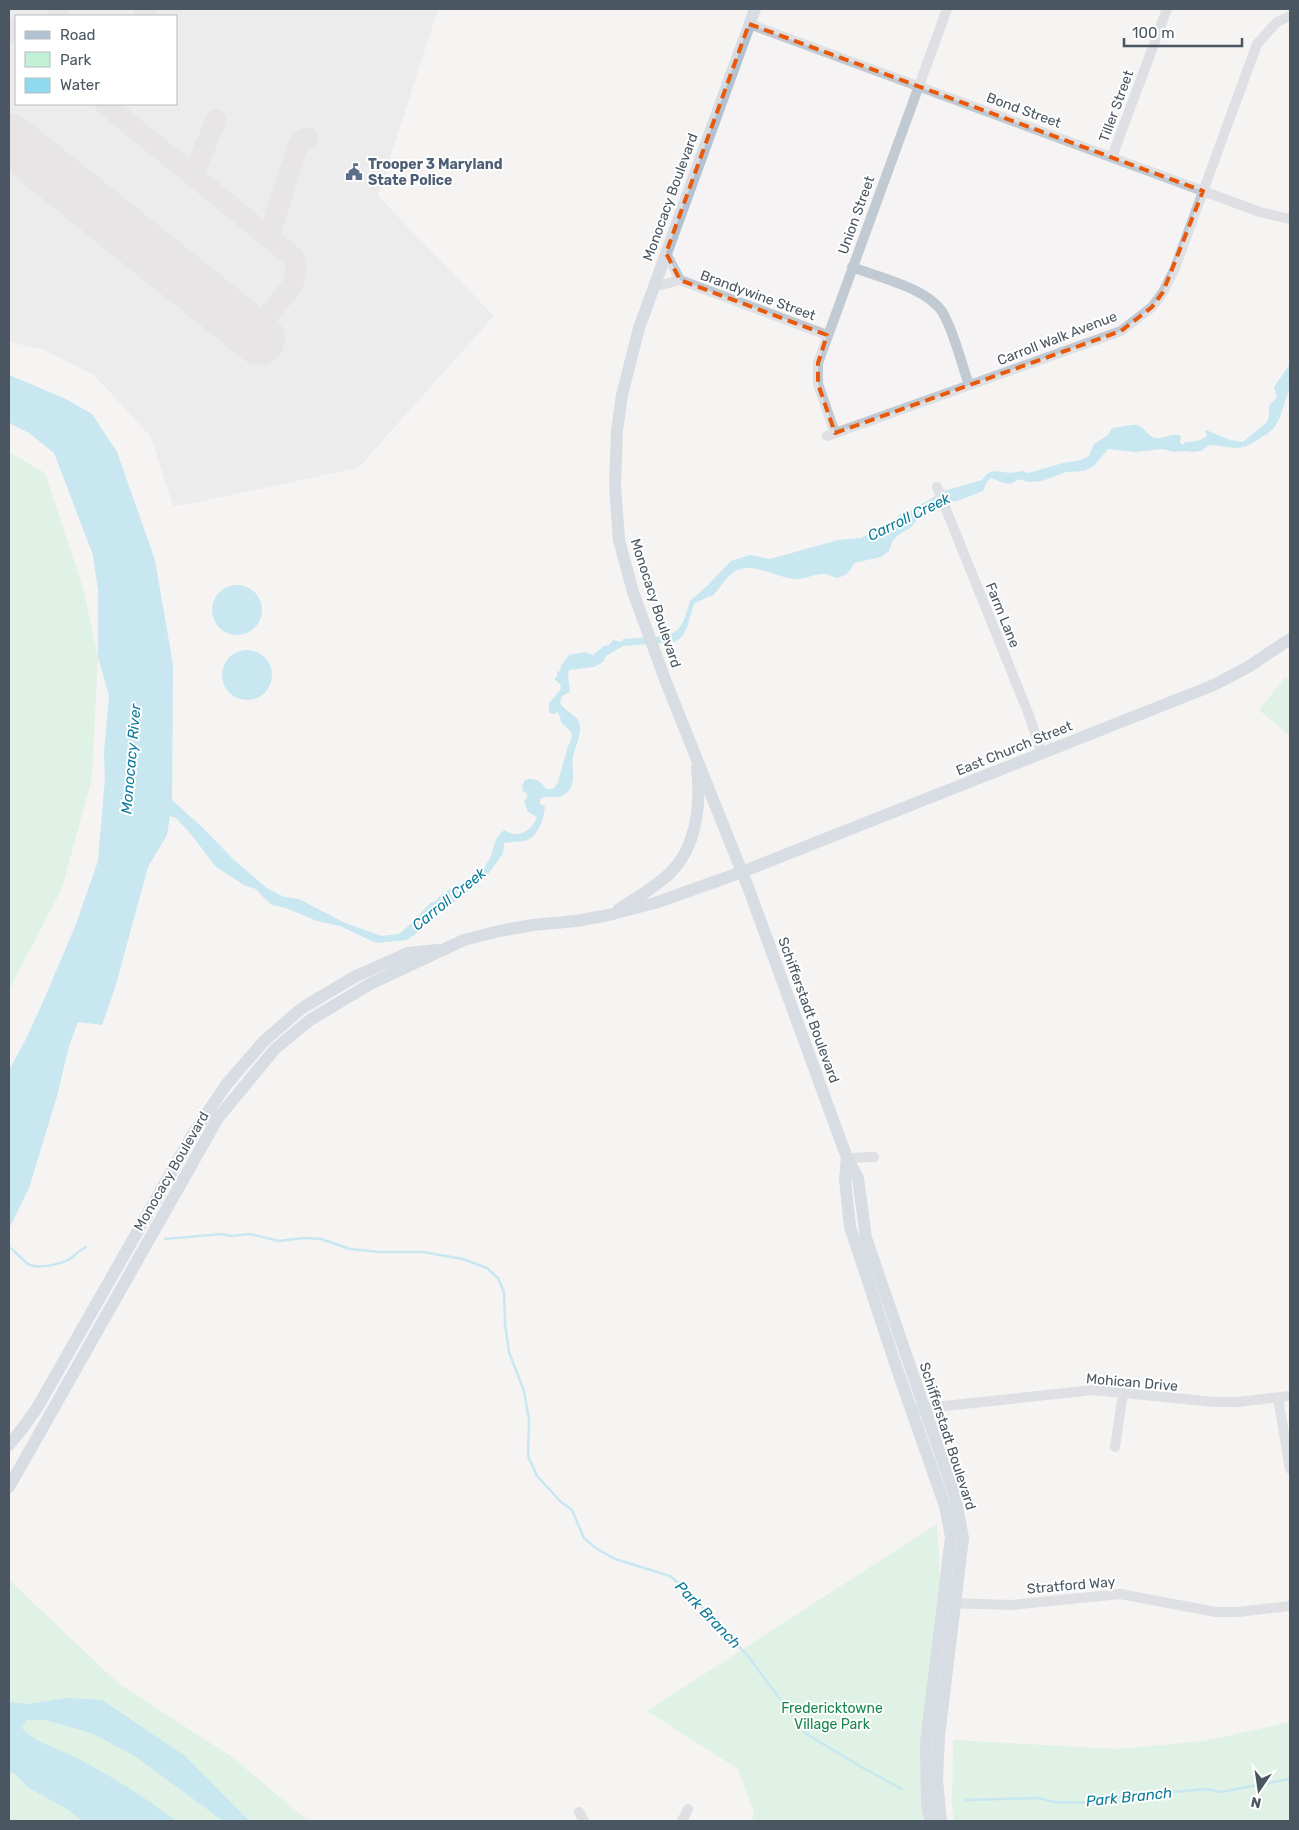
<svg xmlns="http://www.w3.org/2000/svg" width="1299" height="1830" viewBox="0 0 1299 1830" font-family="Rubik,sans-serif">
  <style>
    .airport { fill: #e2e4e7; fill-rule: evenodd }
    .green { fill: #c3f1d5 }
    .water { fill: #90daee }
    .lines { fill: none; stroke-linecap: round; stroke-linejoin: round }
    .stream { stroke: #90daee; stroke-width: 2.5 }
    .taxiway { stroke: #d5d6d8; stroke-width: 21 }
    .runway { stroke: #d5d6d8; stroke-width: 52 }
    .minor { stroke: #c1cad2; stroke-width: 10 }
    .major { stroke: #b3c2d1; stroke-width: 12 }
    .marked { fill: none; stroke: #e8590c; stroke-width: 4; stroke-dasharray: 10 6; stroke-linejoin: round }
    .labels { text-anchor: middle; stroke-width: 4; stroke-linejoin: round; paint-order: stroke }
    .street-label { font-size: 14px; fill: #4a5661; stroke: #fff }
    .service-label { font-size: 14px; font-weight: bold; fill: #4e5e75; stroke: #fff; text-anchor: start }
    .park-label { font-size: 14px; fill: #17864f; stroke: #fff }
    .water-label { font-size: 15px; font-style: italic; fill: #0c7c9b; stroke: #fff }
  </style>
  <rect width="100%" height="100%" fill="#f5f3f3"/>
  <path class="airport" d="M9,9H438L378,196L494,316L358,468L194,503L173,506L151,437L94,375L44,350L9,342ZM16,16H176V104H16Z"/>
  <g class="green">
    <polygon points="9,452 45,473 83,588 98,657 92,778 62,888 9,990"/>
    <polygon points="1285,677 1290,682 1290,736 1259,710"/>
    <polygon points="937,1524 943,1635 934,1747 921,1785 923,1821 752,1821 754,1813 738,1769 647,1711"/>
    <polygon points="9,1580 119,1684 232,1757 308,1821 9,1821"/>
    <polygon points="1290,1722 1290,1821 954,1821 952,1810 953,1740 1116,1749 1205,1741"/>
  </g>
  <g class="water">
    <path d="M1290,364V387L1280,417L1274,428L1266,435H1264C1240,454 1237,447 1209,445L1201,451L1192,452L1187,451L1174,452L1163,449L1135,452L1108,449L1094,466L1084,471L1066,472L1042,481L1028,482L1018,479C1009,488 1001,481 991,478L986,483L983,491L957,501L947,502L924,512L910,528L898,535L892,542L889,551L881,557L854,563C850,572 846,576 836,578C833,577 829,574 826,574C816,573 806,579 795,579C775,578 748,557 729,576C723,582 718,590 712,597L710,596L695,603C687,618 691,634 674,642L623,646L606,656L603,662L594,667L569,670L568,677L570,692L562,696L560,703C564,711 575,713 579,722C583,732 575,747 573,757C571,766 575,776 572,784C571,788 569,791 565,794C557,800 548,794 540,799V804L545,806C544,819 538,837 525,841C518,842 511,842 504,843L503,853L489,873L483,880L450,905L444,906L437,913L430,916L426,925L421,930L407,940L376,943L340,926L317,921L286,908L272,905L263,897L256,889L244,885L216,867L190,833L176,818L170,816L167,835L148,867L115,988L102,1025L78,1022L69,1046L57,1096L29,1188L9,1229V1070L26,1039L46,995L76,924L98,861L105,778L104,752L109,696L98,657V590L93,555L54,453L29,433L9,423V375L66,399L92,414L117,452L155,560L173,665L172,800L203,828L234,860L267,888L284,897L299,899L345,923L382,936L399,934L413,922L430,903L436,901L441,895L451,888L483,871C485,866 486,865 489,860C495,850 493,836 505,830C517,840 533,830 537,817L528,812L524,801L527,798V794L523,791L522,786L525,780C534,777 541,781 546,789C552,790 555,789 558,782L568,746L571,741L572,733L561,722L560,716L557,712L554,714L549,713V703L561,689L560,684L554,679L557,676V672L560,671L561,666L569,655L585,652L593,655L604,646L609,645L613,640L622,642L623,639L667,636L678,630L684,620L690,601L708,585L731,561L750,555L770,559L838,540L861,538L892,522L901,513L912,510L944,491L982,480L988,473L994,471L1011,473L1022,471L1029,473L1063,463L1081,460L1089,456L1094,444L1108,435L1112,428C1119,428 1131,424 1137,425C1145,427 1148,438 1157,438C1166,438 1172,432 1181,436L1180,442L1183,445L1185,442C1193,442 1202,441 1207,435L1205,431L1206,430L1230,440L1243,442L1267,422L1269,417V407L1271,403L1277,398L1274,387Z"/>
    <circle cx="237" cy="610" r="25"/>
    <circle cx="247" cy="675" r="25"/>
    <path d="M67,1698L102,1700L185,1756L249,1821H223L135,1756L91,1733L45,1720H27L22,1728C36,1744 61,1749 79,1759C113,1777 146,1798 176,1821H83L67,1809L29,1788L15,1774L9,1771V1702L29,1704Z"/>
  </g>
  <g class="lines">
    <g class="stream">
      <polyline points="165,1239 222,1234 231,1236 250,1234 279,1241 304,1238 321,1239 350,1249 380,1252 423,1252 463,1259 487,1268 498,1278 504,1292 505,1324 509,1352 524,1391 529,1420 528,1456 537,1476 561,1502 572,1510 584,1538 597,1549 615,1559 670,1576 683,1587 748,1656 805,1733 863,1768 902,1789"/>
      <path d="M9,1247C15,1251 25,1263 30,1265C40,1269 61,1264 70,1259C75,1255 80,1250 86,1247"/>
      <polyline points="966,1800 1039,1798 1054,1802 1099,1803 1111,1798 1206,1789 1221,1792 1290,1779"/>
    </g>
    <g class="taxiway">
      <polyline points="57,16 59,9"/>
      <polyline points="143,16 146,9"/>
      <polyline points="9,27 16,33"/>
      <path d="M105,104L292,256C302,274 292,287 280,301C275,307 270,314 263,318C254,321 244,321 235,321"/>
      <polyline points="193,175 216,120"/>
      <polyline points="269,237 296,151 302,140 308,138"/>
    </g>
    <polyline class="runway" points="9,139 259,339"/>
    <g class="minor">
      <polyline points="749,24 1260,212 1290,219"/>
      <polyline points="1112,157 1167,9"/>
      <polyline points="666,253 680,280"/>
      <path d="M852,267C878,277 928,288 943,313C955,335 961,362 969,385"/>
      <polyline points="654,287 680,280 827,335"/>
      <polyline points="835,433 818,384 818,363 947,9"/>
      <polyline points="827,436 1121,331 1152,307 1163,292 1175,268 1257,44 1277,22 1290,16"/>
      <polyline points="937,487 1027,710 1042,753"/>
      <polyline points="847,1158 874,1157"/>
      <polyline points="1278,1398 1290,1469"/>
      <polyline points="917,1409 1093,1390 1214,1402 1238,1402 1290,1396"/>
      <polyline points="1115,1447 1123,1393"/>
      <polyline points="949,1603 1012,1605 1120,1594 1216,1612 1238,1612 1290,1606"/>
      <polyline points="579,1812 584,1821"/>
      <polyline points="682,1821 688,1809"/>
    </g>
    <g class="major">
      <polyline points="755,9 639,328 622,395 617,431 615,485 619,540 633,592 666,682 748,887 847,1158 858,1178 866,1238 956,1500 963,1538 939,1736 937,1780 941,1821"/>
      <path d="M619,909C636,898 656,887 670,873C698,845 701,805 697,767"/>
      <polyline points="847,1158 845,1179 850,1227 897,1369 945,1506 951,1537 926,1743 927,1802 930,1821"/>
      <polyline points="9,1445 22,1429 37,1408 193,1134 226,1085 263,1042 302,1008 356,976 408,953 437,950"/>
      <polyline points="9,1487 218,1118 275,1049 310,1020 370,984 464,940 499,931 533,925 576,921 609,915 658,902 742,872 1214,685 1248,667 1290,639"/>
    </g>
  </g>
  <path d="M0 0H1299V1830H0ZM749,24L1203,191L1163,292L1152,307L1121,331L835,433L818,384V363L827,335L680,280L666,253Z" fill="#f5f3f3" fill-opacity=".55" fill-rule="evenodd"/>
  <path class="marked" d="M749,24L1203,191L1163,292L1152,307L1121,331L835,433L818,384V363L827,335L680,280L666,253Z"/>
  <defs>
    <g id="civic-bare" transform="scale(1.35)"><path d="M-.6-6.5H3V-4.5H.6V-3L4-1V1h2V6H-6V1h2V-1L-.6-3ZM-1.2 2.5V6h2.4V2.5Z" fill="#5c6f8a" stroke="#fff" stroke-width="2.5" paint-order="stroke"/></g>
  </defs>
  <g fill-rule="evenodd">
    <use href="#civic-bare" x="354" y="172"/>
  </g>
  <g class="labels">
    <g class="street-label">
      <text transform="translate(1116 106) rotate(-70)" y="5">Tiller Street</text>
      <text transform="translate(1024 110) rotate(20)" y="5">Bond Street</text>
      <text transform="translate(670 197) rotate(-70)" y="5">Monocacy Boulevard</text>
      <text transform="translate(856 215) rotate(-70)" y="5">Union Street</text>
      <text transform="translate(758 295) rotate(20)" y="5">Brandywine Street</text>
      <text transform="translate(1057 338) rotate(-21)" y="5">Carroll Walk Avenue</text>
      <text transform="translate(656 603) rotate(72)" y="5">Monocacy Boulevard</text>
      <text transform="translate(1003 615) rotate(68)" y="5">Farm Lane</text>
      <text transform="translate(1014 748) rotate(-22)" y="5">East Church Street</text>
      <text transform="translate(809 1010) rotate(70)" y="5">Schifferstadt Boulevard</text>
      <text transform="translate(171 1171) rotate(-60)" y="5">Monocacy Boulevard</text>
      <text transform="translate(1132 1382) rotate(5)" y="5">Mohican Drive</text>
      <text transform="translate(948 1436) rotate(72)" y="5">Schifferstadt Boulevard</text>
      <text transform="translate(1071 1585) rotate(-5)" y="5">Stratford Way</text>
    </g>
    <g class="service-label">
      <text x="368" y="169">Trooper 3 Maryland<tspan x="368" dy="16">State Police</tspan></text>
    </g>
    <g class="park-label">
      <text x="832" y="1713">Fredericktowne<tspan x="832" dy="16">Village Park</tspan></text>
    </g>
    <g class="water-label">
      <text transform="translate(909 517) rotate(-26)" y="5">Carroll Creek</text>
      <text transform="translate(131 759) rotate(-85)" y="5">Monocacy River</text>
      <text transform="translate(449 899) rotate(-39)" y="5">Carroll Creek</text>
      <text transform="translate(708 1615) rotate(46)" y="5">Park Branch</text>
      <text transform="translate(1129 1797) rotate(-6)" y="5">Park Branch</text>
    </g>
  </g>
  <rect width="1299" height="1830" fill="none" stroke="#4a5661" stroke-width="20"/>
  <rect x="15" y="15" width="162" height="90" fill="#ffffff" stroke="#b7bbc0"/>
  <rect x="25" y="31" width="25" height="8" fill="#b3c2d1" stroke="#b7bbc0"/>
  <text x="60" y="40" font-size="15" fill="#4a5661">Road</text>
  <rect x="25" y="52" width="25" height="15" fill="#c3f1d5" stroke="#b7bbc0"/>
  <text x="60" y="65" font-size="15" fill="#4a5661">Park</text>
  <rect x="25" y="78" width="25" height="15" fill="#90daee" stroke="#b7bbc0"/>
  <text x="60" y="90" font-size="15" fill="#4a5661">Water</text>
  <g transform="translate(1259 1790) rotate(193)" stroke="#ffffff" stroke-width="4" paint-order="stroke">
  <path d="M0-4L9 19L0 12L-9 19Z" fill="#4a5661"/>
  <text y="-8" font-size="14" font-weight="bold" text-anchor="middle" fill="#4a5661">N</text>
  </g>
  <path d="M1124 38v8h118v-8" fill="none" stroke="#4a5661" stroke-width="2.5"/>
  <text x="1132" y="38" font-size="15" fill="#4a5661" stroke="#ffffff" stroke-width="4" paint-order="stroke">100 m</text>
</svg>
